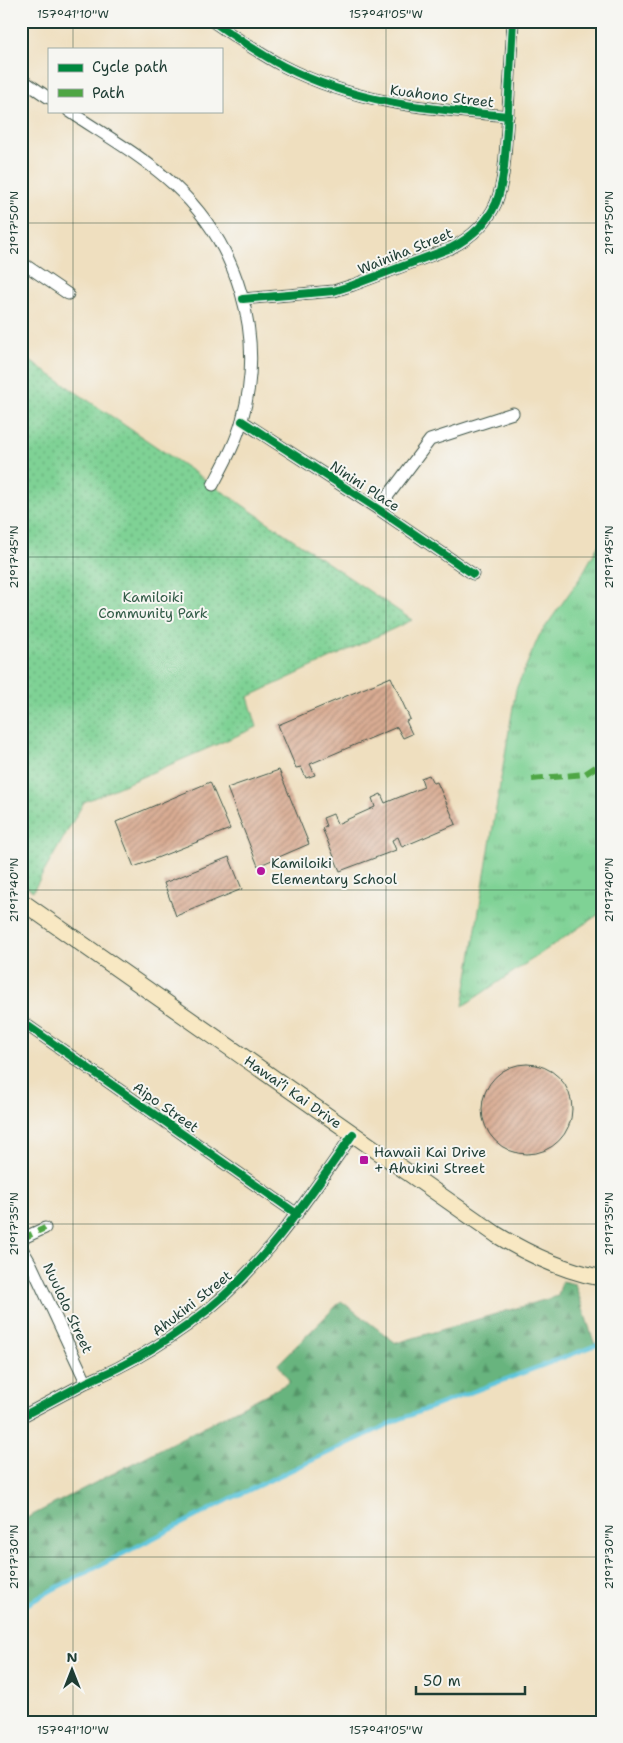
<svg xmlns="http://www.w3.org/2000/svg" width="623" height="1743" viewBox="0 0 623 1743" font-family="'Shantell Sans',sans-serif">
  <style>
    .grass { fill: url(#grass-tufts); stroke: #4f8864 }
    .forest { fill: url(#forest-firs); stroke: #437859 }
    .park { fill: url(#park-dots); stroke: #4f8864 }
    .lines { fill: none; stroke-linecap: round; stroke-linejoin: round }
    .stream { stroke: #60c6dd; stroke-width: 4.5 }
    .building { fill: url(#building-hatch) }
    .minor-casing { stroke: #3e5549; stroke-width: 13 }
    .secondary-casing { stroke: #3e5549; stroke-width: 18 }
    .minor { stroke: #fff; stroke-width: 11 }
    .secondary { stroke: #f8e8c3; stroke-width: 16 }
    .quiet { stroke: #4fa644; stroke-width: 6; stroke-dasharray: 12 6; stroke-linecap: butt }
    .cycleway-casing { stroke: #f6f6f2; stroke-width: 11 }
    .cycleway { stroke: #00873e; stroke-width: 8 }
    .ticks { fill: none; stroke: #1f3d34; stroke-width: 1; stroke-opacity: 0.45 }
    .poi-dot { fill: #b5179e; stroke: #f6f6f2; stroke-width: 2 }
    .labels { text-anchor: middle; stroke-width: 4; stroke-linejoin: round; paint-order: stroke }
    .street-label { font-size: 14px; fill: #1f3d34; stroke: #f6f6f2 }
    .park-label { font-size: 14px; fill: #325b47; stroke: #f6f6f2 }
    .poi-label { font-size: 14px; fill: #1f3d34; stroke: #f6f6f2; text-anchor: start }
    .neatline { fill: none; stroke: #1f3d34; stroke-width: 2 }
    .ticks-label { font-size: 12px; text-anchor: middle; fill: #1f3d34 }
  </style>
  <defs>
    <pattern id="grass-tufts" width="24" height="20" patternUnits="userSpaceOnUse" patternTransform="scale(1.25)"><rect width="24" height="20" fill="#7fd295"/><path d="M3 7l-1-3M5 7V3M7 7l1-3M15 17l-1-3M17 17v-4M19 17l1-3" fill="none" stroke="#67ac7a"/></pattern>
    <pattern id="forest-firs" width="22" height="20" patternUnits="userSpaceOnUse" patternTransform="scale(1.25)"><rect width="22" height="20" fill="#67b47e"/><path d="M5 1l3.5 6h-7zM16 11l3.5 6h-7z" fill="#549468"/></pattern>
    <pattern id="park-dots" width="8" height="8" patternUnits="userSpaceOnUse" patternTransform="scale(1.25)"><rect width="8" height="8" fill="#7fd295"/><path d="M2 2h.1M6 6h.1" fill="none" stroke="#67ac7a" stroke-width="1.8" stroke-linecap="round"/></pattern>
    <pattern id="building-hatch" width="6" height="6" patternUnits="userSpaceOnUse" patternTransform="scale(1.25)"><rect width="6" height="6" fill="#d9ac93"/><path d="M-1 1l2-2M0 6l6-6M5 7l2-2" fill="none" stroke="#af8d79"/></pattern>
  </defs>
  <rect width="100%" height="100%" fill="#f6f6f2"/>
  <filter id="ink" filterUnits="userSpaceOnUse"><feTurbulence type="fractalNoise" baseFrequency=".02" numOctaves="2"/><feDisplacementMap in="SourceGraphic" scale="10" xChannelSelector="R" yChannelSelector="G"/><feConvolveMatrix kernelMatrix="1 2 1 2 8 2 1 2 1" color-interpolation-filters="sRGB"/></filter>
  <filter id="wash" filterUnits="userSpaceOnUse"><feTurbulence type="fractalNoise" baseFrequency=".0096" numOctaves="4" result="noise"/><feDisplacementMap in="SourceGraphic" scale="20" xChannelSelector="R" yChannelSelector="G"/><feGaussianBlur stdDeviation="1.12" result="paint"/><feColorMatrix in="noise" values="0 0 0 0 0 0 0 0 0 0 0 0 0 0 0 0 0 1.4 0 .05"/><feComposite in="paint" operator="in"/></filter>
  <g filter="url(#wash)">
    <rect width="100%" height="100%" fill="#efdfbf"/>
    <polygon class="grass" points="602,539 602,912 463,1006 516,689 539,636 580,578"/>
    <polygon class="forest" points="562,1281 575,1284 595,1345 398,1420 230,1499 52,1590 21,1608 21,1521 290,1382 278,1364 341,1301 396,1343 558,1296"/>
    <polygon class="park" points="21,355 412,620 248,697 257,727 84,802 33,891 21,883"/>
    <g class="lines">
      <polyline class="stream" points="21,1608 52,1590 230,1499 398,1420 602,1343"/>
    </g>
    <g id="blocks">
      <g class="building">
        <polygon points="391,677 410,719 406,721 412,734 403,738 397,727 310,764 315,775 306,778 301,767 296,768 278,725"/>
        <polygon points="279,770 309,844 258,866 227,788"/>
        <polygon points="429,775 433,783 437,782 456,824 402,847 398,837 392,840 396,850 340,871 322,828 326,826 323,818 333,814 337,824 375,807 372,798 381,794 385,803 424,787 421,778"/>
        <polygon points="210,782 230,829 134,867 116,822"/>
        <polygon points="229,857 242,889 176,916 164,883"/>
        <circle cx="527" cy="1109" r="45"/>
      </g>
    </g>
  </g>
  <g filter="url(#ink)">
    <use href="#blocks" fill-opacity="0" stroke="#3e5549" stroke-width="1"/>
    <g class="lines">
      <g class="minor-casing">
        <g id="minor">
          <path d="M212,21C235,37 258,53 283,66C357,104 427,109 508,116"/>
          <polyline points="21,79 49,98"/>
          <path d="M69,111C103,134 144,157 174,185C238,244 266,335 242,420C236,443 224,464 213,485"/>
          <polyline points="21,262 68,294"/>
          <path d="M243,299L334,291L353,285L451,248C470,238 487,224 496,203C505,180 505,153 507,128C509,92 511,57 513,21"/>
          <polyline points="242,421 378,509 473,574"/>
          <polyline points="378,509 430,440 513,413"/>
          <polyline points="21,1021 297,1214"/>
          <polyline points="21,1239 45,1228"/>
          <polyline points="21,1247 31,1264 86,1382"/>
          <path d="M21,1417C42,1406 64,1394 85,1383C97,1377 111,1372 123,1365C145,1354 167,1340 188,1325C259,1274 304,1204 353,1134"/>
        </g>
      </g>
      <g class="secondary-casing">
        <path id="secondary" d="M21,901L497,1235C530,1255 564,1271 602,1278"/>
      </g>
      <use href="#minor" class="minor"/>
      <use href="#secondary" class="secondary"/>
      <g class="quiet">
        <polyline points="532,779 585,774 602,763"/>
        <polyline points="21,1239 45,1228"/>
      </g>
      <g class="cycleway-casing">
        <g id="cycleway">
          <path d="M212,21C235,37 258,53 283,66C357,104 427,109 508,116"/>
          <path d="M243,299L334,291L353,285L451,248C470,238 487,224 496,203C505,180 505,153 507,128C509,92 511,57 513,21"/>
          <polyline points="242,421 378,509 473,574"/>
          <polyline points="21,1021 297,1214"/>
          <path d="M21,1417C42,1406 64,1394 85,1383C97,1377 111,1372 123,1365C145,1354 167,1340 188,1325C259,1274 304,1204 353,1134"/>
        </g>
      </g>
      <use href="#cycleway" class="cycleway"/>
    </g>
  </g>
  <path class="ticks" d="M73,21V49M386,21V1722M73,111V1722M21,223H602M21,557H602M21,890H602M21,1224H602M21,1557H602"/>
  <g class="poi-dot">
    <circle cx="261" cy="871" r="5"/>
    <rect x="359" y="1155" width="10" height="10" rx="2.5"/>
  </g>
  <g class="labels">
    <g class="street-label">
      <text transform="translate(442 96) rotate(7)" y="5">Kuahono Street</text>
      <text transform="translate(405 251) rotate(-22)" y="5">Wainiha Street</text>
      <text transform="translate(365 486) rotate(33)" y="5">Ninini Place</text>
      <text transform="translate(293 1092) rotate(35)" y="5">Hawai’i Kai Drive</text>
      <text transform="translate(166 1107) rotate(35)" y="5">Aipo Street</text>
      <text transform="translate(192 1303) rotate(-38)" y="5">Ahukini Street</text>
      <text transform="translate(68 1308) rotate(65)" y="5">Nuulolo Street</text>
    </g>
    <g class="park-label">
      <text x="153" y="602">Kamiloiki<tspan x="153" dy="16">Community Park</tspan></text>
    </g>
    <g class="poi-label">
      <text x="271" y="868">Kamiloiki<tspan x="271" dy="16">Elementary School</tspan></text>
      <text x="374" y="1157">Hawaii Kai Drive<tspan x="374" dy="16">+ Ahukini Street</tspan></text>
    </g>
  </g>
  <rect width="623" height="1743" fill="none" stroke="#f6f6f2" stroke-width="55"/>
  <rect x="48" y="48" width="175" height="65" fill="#f6f6f2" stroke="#a0aca6"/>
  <rect x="58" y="64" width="25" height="8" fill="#00873e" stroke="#a0aca6"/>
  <text x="92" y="72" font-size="15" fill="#1f3d34">Cycle path</text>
  <rect x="58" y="89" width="25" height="8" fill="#4fa644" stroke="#a0aca6"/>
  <text x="92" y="98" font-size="15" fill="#1f3d34">Path</text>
  <g transform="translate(72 1670)" stroke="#f6f6f2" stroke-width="4" paint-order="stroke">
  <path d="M0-4L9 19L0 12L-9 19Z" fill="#1f3d34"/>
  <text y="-8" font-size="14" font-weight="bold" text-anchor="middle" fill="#1f3d34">N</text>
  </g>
  <path d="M416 1686v8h109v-8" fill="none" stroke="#1f3d34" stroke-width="2.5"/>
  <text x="423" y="1686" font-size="15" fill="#1f3d34" stroke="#f6f6f2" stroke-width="4" paint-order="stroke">50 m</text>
  <rect x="28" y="28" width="568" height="1688" class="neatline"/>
  <g class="ticks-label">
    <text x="73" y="18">157°41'10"W</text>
    <text x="386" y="18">157°41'05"W</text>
    <text transform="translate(14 223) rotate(-90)" y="4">21°17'50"N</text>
    <text transform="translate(609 223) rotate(-90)" y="4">21°17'50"N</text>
    <text transform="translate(14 557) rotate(-90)" y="4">21°17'45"N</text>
    <text transform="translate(609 557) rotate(-90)" y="4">21°17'45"N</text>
    <text transform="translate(14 890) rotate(-90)" y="4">21°17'40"N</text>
    <text transform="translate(609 890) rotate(-90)" y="4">21°17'40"N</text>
    <text transform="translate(14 1224) rotate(-90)" y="4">21°17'35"N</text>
    <text transform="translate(609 1224) rotate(-90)" y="4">21°17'35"N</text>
    <text transform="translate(14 1557) rotate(-90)" y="4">21°17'30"N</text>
    <text transform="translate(609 1557) rotate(-90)" y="4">21°17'30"N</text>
    <text x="73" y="1734">157°41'10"W</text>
    <text x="386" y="1734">157°41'05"W</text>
  </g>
</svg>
